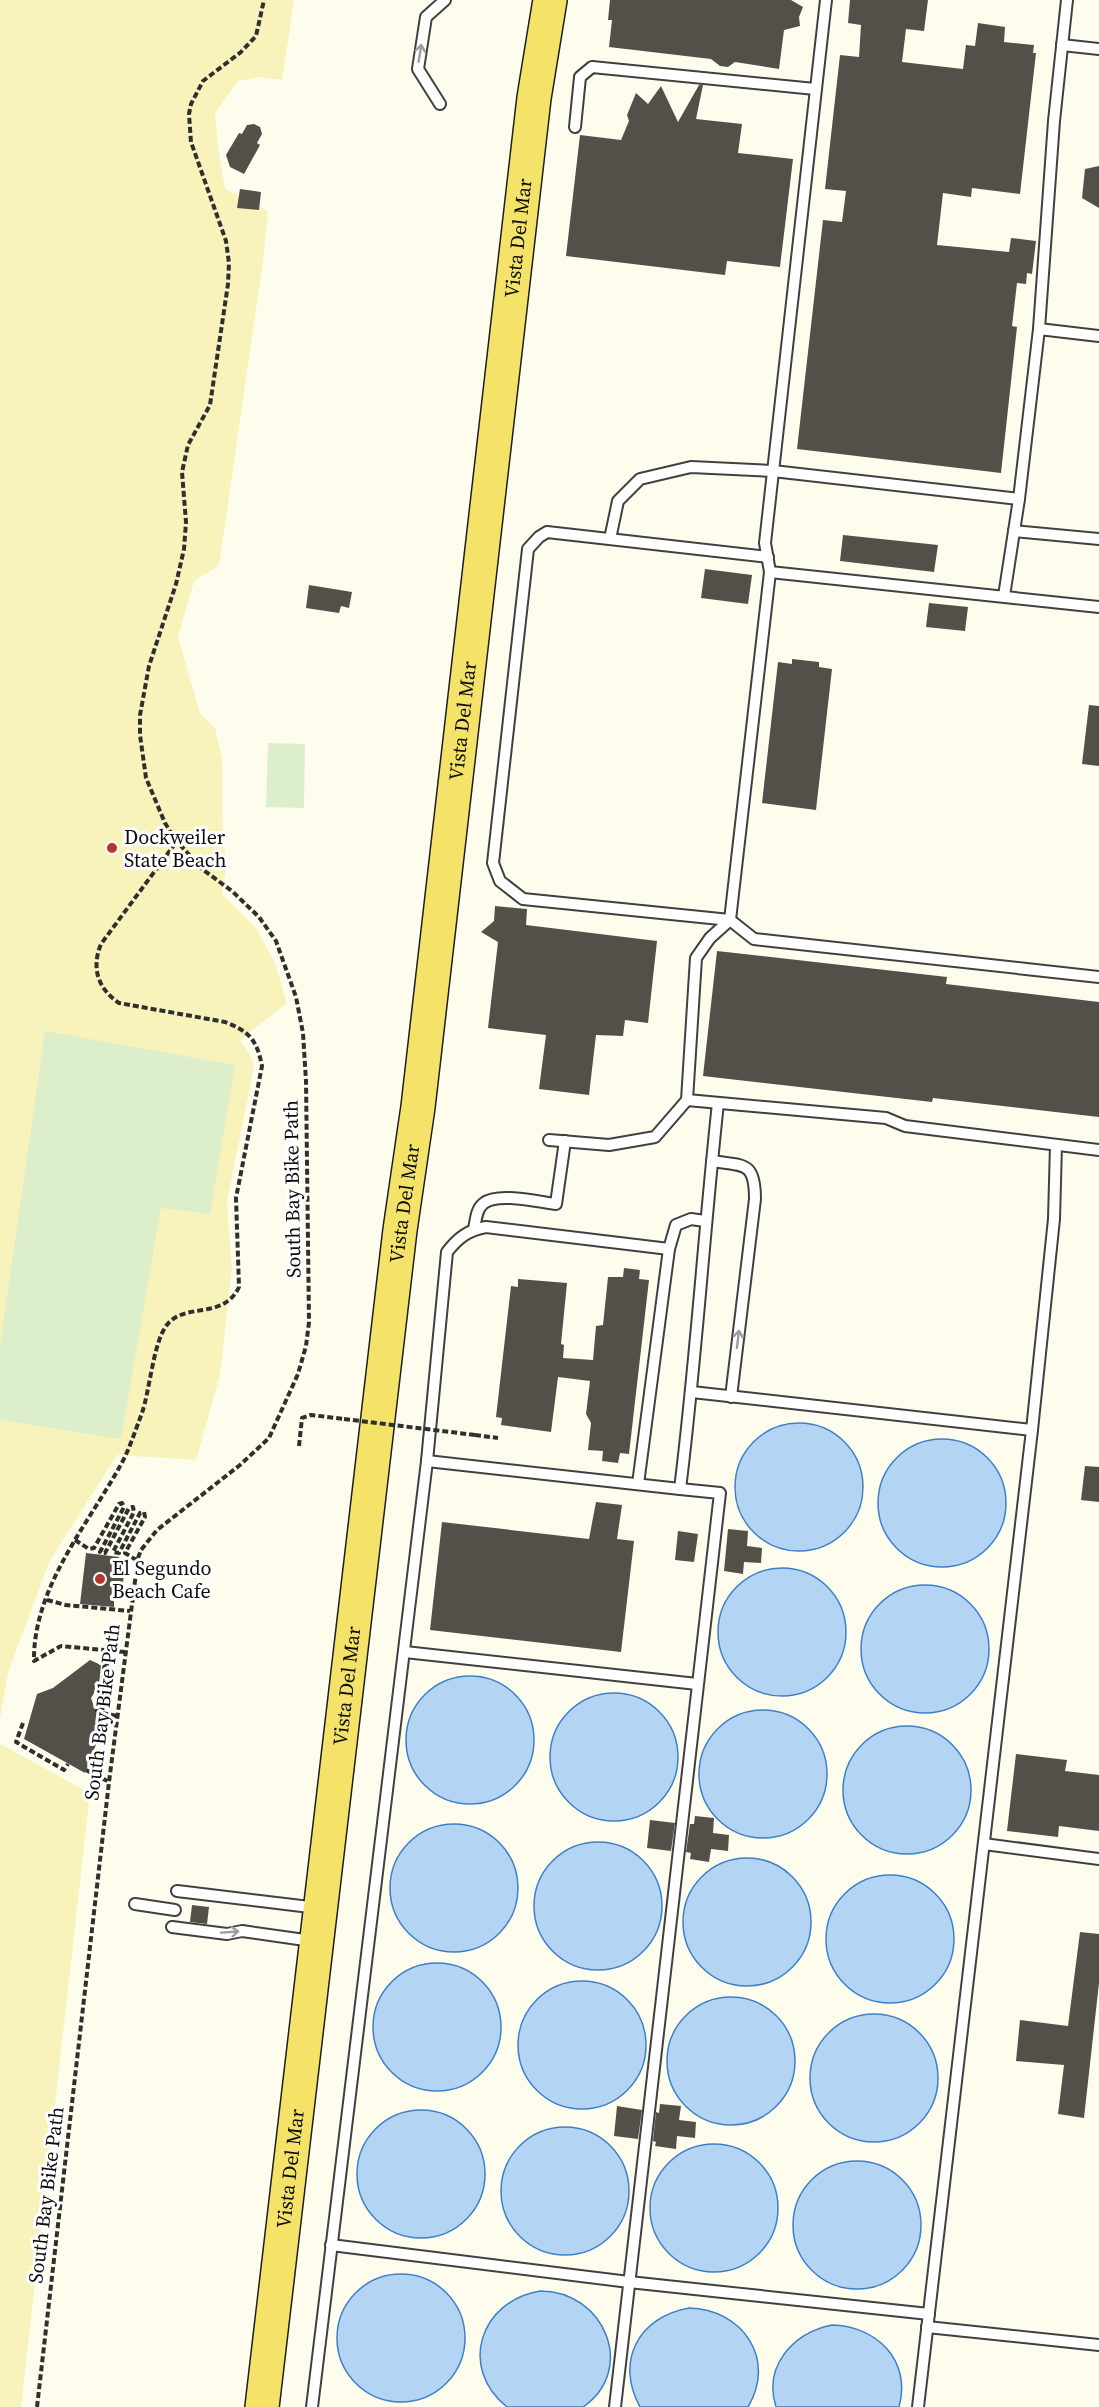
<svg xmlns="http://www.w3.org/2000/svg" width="1099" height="2407" viewBox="0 0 1099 2407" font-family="'Source Serif 4',serif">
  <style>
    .sand { fill: #f8f2bb }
    .pitch { fill: #ddefca }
    .water { fill: #b4d4f4; stroke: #3d80c8; stroke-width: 1.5 }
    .building { fill: #554f49 }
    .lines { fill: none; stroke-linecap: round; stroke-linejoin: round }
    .service-casing { stroke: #404040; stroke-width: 14 }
    .primary-casing { stroke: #1e1e1e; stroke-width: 36 }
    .path { stroke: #2f2f2f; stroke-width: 4; stroke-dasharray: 6 3; stroke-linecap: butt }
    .service { stroke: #fff; stroke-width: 10 }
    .primary { stroke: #f4e368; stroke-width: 33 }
    .path-bridge { stroke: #2f2f2f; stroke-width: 4; stroke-dasharray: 6 3; stroke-linecap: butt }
    .oneway { stroke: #9e9e9e }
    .poi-dot { fill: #b8342a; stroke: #fff; stroke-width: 2 }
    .labels { text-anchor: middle; stroke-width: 6; stroke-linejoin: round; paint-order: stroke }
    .street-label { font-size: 20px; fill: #0d0d0d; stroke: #fff }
    .poi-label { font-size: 20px; fill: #0d0d0d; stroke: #fff; text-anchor: start }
  </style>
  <rect width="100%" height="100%" fill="#fefded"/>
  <g class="sand">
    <polygon points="0,0 294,0 282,80 259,77 238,81 215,113 218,148 225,189 268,211 263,261 219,566 194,581 178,637 200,713 215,728 222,759 223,829 226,866 222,894 256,928 275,963 287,1003 240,1040 250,1055 254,1067 227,1202 232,1268 220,1375 196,1460 117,1455 49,1562 8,1673 0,1718"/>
    <polygon points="0,1744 90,1793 21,2407 0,2407"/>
  </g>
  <g class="pitch">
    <polygon points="268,743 305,744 304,808 266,807"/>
    <polygon points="45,1031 235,1065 210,1214 161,1208 121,1439 0,1420 0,1345"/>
  </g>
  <g class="water">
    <circle cx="799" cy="1487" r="64"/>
    <circle cx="942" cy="1503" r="64"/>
    <circle cx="782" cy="1632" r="64"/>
    <circle cx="925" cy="1649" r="64"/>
    <circle cx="470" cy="1740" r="64"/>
    <circle cx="614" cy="1757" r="64"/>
    <circle cx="763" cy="1774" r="64"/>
    <circle cx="907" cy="1790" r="64"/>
    <circle cx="454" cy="1888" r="64"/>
    <circle cx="598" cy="1906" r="64"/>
    <circle cx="747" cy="1922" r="64"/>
    <circle cx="890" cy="1939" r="64"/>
    <circle cx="437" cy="2027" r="64"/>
    <circle cx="582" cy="2045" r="64"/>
    <circle cx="731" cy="2061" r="64"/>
    <circle cx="874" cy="2078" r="64"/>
    <circle cx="421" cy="2174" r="64"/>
    <circle cx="565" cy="2191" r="64"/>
    <circle cx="714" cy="2208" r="64"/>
    <circle cx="857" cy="2225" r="64"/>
    <circle cx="401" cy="2338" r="64"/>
    <path d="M540,2291C605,2291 637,2370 583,2407H507C458,2368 480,2301 540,2291Z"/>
    <path d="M689,2308C742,2309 777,2359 748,2407H640C615,2362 638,2317 689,2308Z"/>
    <path d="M832,2325C876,2326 912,2360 899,2407H776C763,2366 793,2333 832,2325Z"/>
  </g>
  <g class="building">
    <polygon points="610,0 791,0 803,7 799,17 800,26 784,30 779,69 735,62 728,67 720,66 711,59 609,47 612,20 608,20"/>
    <polygon points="850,0 928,0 924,31 906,29 902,62 963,69 966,45 975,46 978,23 1005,27 1004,42 1034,45 1033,53 1036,53 1020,194 972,188 971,197 943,193 937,245 1009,252 1011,238 1036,241 1032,274 1027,273 1026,284 1017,283 1012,326 1017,327 1001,473 797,449 823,220 842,222 846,191 825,189 840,55 859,57 861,25 848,23"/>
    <polygon points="699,85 703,85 696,119 742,124 738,153 793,159 780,267 727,261 725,275 566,256 580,135 621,140 629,121 627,115 636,93 648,104 661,86 678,122"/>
    <polygon points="254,124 260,127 262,134 257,143 260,145 244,174 230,167 226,155 239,133 242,134 247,125"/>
    <polygon points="1099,166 1099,208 1082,198 1085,169"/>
    <polygon points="240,189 261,192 259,210 237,208"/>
    <polygon points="843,535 938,545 934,572 840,561"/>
    <polygon points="705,569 752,575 748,604 701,598"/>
    <polygon points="309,585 352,592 349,608 341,606 339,613 306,608"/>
    <polygon points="929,603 968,607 965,631 926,627"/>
    <polygon points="792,659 819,662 819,667 832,669 816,810 762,803 778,662 792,664"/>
    <polygon points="1089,705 1099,706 1099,766 1082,764"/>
    <polygon points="495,906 527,909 526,925 657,941 648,1023 625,1020 623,1036 596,1035 589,1095 539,1089 546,1035 488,1028 498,942 481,932 494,921"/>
    <polygon points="717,951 947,977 946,984 1099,1002 1099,1117 933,1098 932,1102 703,1076"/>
    <polygon points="624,1268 640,1270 639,1279 649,1280 629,1454 620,1453 618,1463 602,1461 603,1451 588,1450 591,1423 586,1414 590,1381 558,1377 551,1432 501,1425 502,1418 496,1417 511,1286 518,1287 518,1279 567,1283 561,1344 564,1345 563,1358 593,1360 596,1326 603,1325 608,1277 623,1277"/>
    <polygon points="1085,1466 1099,1467 1099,1502 1081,1500"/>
    <polygon points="596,1502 622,1505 617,1539 634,1541 621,1652 430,1630 442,1522 589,1539"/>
    <polygon points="728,1529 748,1531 747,1546 762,1548 761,1563 744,1562 743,1574 724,1571"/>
    <polygon points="678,1531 698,1534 694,1562 675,1560"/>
    <polygon points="86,1553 119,1557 118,1565 123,1565 122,1571 124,1571 123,1584 121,1595 119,1594 118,1600 114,1601 114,1607 80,1604"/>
    <polygon points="90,1660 101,1665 99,1685 91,1698 102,1729 85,1773 24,1739 37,1694 53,1688"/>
    <polygon points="1016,1754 1067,1760 1065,1771 1099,1775 1099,1831 1059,1826 1058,1837 1007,1831"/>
    <polygon points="695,1816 714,1818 713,1833 729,1835 728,1851 711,1849 709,1862 690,1859 691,1853 686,1852 690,1824 694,1824"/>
    <polygon points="650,1820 675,1823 671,1851 647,1848"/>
    <polygon points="192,1905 209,1907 207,1924 190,1922"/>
    <polygon points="1080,1932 1099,1934 1099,1983 1084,2118 1058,2114 1064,2065 1016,2061 1020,2020 1068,2026"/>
    <polygon points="660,2104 681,2106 679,2120 696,2122 695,2138 677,2136 676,2149 655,2146 656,2142 653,2141 656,2112 659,2113"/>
    <polygon points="617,2106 642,2110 638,2139 614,2136"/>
  </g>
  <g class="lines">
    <g class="service-casing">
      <g id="service">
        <polyline points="1062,45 1099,49"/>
        <polyline points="440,104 418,69 426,17 445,0"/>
        <polyline points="575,127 580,77 592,67 815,89"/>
        <polyline points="1039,329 1099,336"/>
        <polyline points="1014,531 1099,539"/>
        <polyline points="610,539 618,501 640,479 691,467 773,471 1019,499"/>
        <polyline points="768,557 547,532 539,537 528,549 493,863 500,881 523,899 730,920 754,939 1099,977"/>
        <polyline points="770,572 1099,607"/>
        <polyline points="1004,596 1019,499 1039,329 1054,121 1067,0"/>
        <polyline points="687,1100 886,1118 905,1126 1099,1150"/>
        <polyline points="549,1140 609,1145 655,1137 687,1100 696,958 710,938 730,920 770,572 765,543 826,0"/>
        <path d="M712,1161C744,1166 755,1161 755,1199L731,1397"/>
        <path d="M474,1229C476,1220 476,1209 484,1203C498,1192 539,1202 556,1204L565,1141"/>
        <polyline points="692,1392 1032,1430"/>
        <path d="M427,1461L680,1489C696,1361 704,1232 718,1103"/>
        <polyline points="638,1484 669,1249"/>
        <polyline points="405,1652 697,1684"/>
        <polyline points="984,1844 1099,1859"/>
        <polyline points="177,1891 318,1908"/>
        <polyline points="135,1904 175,1910"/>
        <polyline points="172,1927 227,1934 242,1931 312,1941"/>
        <polyline points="331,2245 629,2282 929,2314"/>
        <polyline points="927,2327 1099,2345"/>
        <path d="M312,2407L427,1461L447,1252C458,1238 468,1230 486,1227L669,1249L676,1225L691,1219L705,1221"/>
        <polyline points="615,2407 720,1493 680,1489"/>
        <polyline points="918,2407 1032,1430 1054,1219 1056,1145"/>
      </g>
    </g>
    <g class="primary-casing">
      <g id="primary">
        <path id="s1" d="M262,2407L400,1230L418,1107L534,98L550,0"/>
      </g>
    </g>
    <g class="path">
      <polyline points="475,1435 498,1438"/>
      <polyline points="299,1446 302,1418 311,1415 344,1419"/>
      <polyline points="75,1540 89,1549 94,1548 119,1504 122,1503 124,1507 100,1552 105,1553 129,1508 133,1507 134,1512 113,1552 119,1553 140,1513 144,1512 145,1517 125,1553 138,1561"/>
      <polyline points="47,1600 66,1605 130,1611"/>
      <path d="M125,1652L61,1646L34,1661C33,1589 86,1527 119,1468C129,1451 135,1431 142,1413C150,1389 153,1345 166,1326C184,1301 223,1321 239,1287L236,1198L262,1066C257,1040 249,1031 225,1022L119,1003C98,989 91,968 101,944L177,841"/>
      <polyline points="95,1710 98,1711 106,1656 108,1658 102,1713 117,1716"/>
      <polyline points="23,1723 16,1742 64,1770 68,1764"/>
      <polyline points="86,1770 109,1782"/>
      <polyline points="37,2407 109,1782 138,1558 141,1550 157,1530 240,1465 269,1438 298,1374 306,1346 309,1322 306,1081 303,1033 296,997 276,941 259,917 232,891 202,869 174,838 165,823 146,778 140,735 140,715 149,666 176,584 184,549 186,522 182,472 188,445 210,405 228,284 229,263 226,241 191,142 189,114 191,104 203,81 241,52 256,36 264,0"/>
    </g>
    <use href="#service" class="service"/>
    <use href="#primary" class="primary"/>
    <polyline class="path-bridge" points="344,1419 475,1435"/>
  </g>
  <defs><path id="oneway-shaft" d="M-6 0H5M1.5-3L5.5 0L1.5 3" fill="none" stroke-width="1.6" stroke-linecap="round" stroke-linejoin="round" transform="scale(1.5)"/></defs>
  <g class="oneway">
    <use href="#oneway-shaft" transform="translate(420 53) rotate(-81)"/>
    <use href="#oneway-shaft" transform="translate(738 1339) rotate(-83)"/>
    <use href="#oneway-shaft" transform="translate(230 1932) rotate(-4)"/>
  </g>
  <g class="poi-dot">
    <circle cx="112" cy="848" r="6"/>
    <circle cx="100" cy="1579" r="6"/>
  </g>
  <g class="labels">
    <g class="street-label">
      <text dy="7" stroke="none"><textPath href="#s1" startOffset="2184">Vista Del Mar</textPath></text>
      <text dy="7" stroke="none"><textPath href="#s1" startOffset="1698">Vista Del Mar</textPath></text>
      <text transform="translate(292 1189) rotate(-91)" y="7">South Bay Bike Path</text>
      <text dy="7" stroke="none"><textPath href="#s1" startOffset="1212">Vista Del Mar</textPath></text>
      <text dy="7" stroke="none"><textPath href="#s1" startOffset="726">Vista Del Mar</textPath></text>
      <text transform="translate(102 1712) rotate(-83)" y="7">South Bay Bike Path</text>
      <text dy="7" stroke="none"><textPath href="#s1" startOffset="240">Vista Del Mar</textPath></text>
      <text transform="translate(46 2195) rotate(-83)" y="7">South Bay Bike Path</text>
    </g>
    <g class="poi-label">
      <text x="124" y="844">Dockweiler<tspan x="124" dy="23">State Beach</tspan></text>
      <text x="112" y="1575">El Segundo<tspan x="112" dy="23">Beach Cafe</tspan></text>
    </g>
  </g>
</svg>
